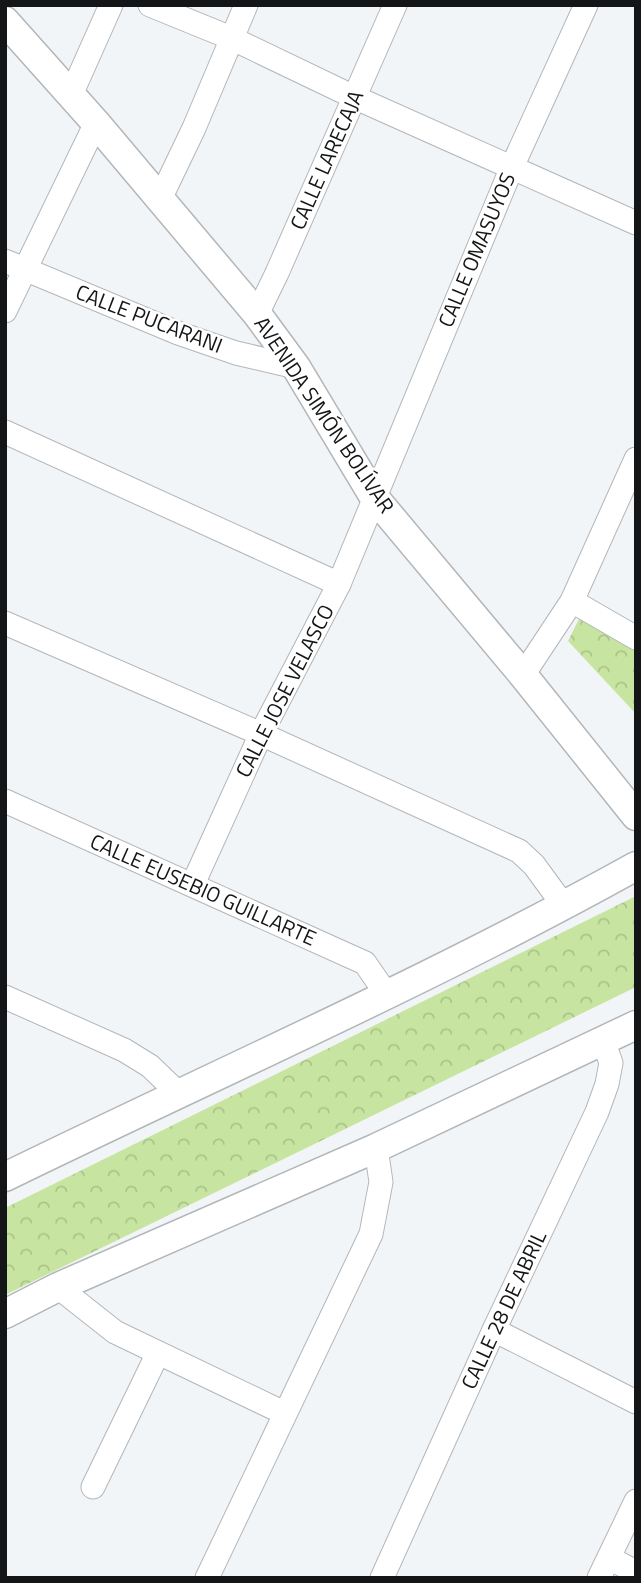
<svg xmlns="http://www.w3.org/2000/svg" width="641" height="1583" viewBox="0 0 641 1583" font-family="'Titillium Web',sans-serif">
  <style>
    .park { fill: url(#park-crowns) }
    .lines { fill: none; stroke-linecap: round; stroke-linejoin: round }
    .minor-casing { stroke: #b3b6b9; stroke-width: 25 }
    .tertiary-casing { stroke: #b3b6b9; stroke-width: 31 }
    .minor { stroke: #fff; stroke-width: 23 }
    .tertiary { stroke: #fff; stroke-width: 28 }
    .labels { text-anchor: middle; stroke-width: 5; stroke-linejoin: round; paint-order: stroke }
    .street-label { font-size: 21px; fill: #131516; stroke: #fff }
  </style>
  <defs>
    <pattern id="park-crowns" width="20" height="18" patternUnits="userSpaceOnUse" patternTransform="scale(1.75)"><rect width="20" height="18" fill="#c7e5a0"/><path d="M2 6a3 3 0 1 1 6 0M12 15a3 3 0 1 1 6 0" fill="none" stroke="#aac489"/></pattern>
  </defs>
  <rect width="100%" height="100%" fill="#f1f5f8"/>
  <g class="park">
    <polygon points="581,615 636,648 636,714 568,641"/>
    <polygon points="636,896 636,987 5,1295 5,1208"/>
  </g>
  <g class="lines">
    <g class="minor-casing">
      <g id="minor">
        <polyline points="150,5 231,38 354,97 636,223"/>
        <polyline points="70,97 111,5"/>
        <polyline points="160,199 194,128 246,5"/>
        <polyline points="5,261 178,333 236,353 296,367"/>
        <polyline points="5,311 96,123"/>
        <polyline points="257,314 277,273 395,5"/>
        <polyline points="5,432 339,584"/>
        <polyline points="572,601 636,638"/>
        <polyline points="5,623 261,734 519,851 534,865 564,906"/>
        <polyline points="523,675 572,601 636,459"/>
        <polyline points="5,801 365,963 387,995"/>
        <polyline points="193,884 261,734 339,584 512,167 586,5"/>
        <polyline points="5,997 124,1050 150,1066 178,1093"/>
        <polyline points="58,1287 115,1332 284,1413"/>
        <polyline points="494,1330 636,1402"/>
        <polyline points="93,1487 158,1353"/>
        <polyline points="609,1558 636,1572"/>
        <polyline points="207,1578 371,1234 381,1182 376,1148"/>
        <polyline points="382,1578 494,1330 597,1112 607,1084 611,1063 603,1040"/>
        <polyline points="599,1578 636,1501"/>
      </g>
    </g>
    <g class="tertiary-casing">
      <g id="tertiary">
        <polyline points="5,21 96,123 257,314 296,367 374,497 523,675 636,816"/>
        <path d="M5,1177C216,1074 431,980 636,866"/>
        <polyline points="5,1314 58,1287 376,1148 636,1025"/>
      </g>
    </g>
    <use href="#minor" class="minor"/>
    <use href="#tertiary" class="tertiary"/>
  </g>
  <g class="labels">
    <g class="street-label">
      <text transform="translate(327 160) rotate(-66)" y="7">CALLE LARECAJA</text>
      <text transform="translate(477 250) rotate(-67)" y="7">CALLE OMASUYOS</text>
      <text transform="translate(149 319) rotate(21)" y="7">CALLE PUCARANI</text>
      <text transform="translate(324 415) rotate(56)" y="7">AVENIDA SIMÓN BOLÍVAR</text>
      <text transform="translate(285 691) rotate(-63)" y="7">CALLE JOSE VELASCO</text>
      <text transform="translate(203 890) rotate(24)" y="7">CALLE EUSEBIO GUILLARTE</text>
      <text transform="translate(504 1310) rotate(-65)" y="7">CALLE 28 DE ABRIL</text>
    </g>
  </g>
  <rect width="641" height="1583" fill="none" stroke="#131516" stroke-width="14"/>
</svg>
